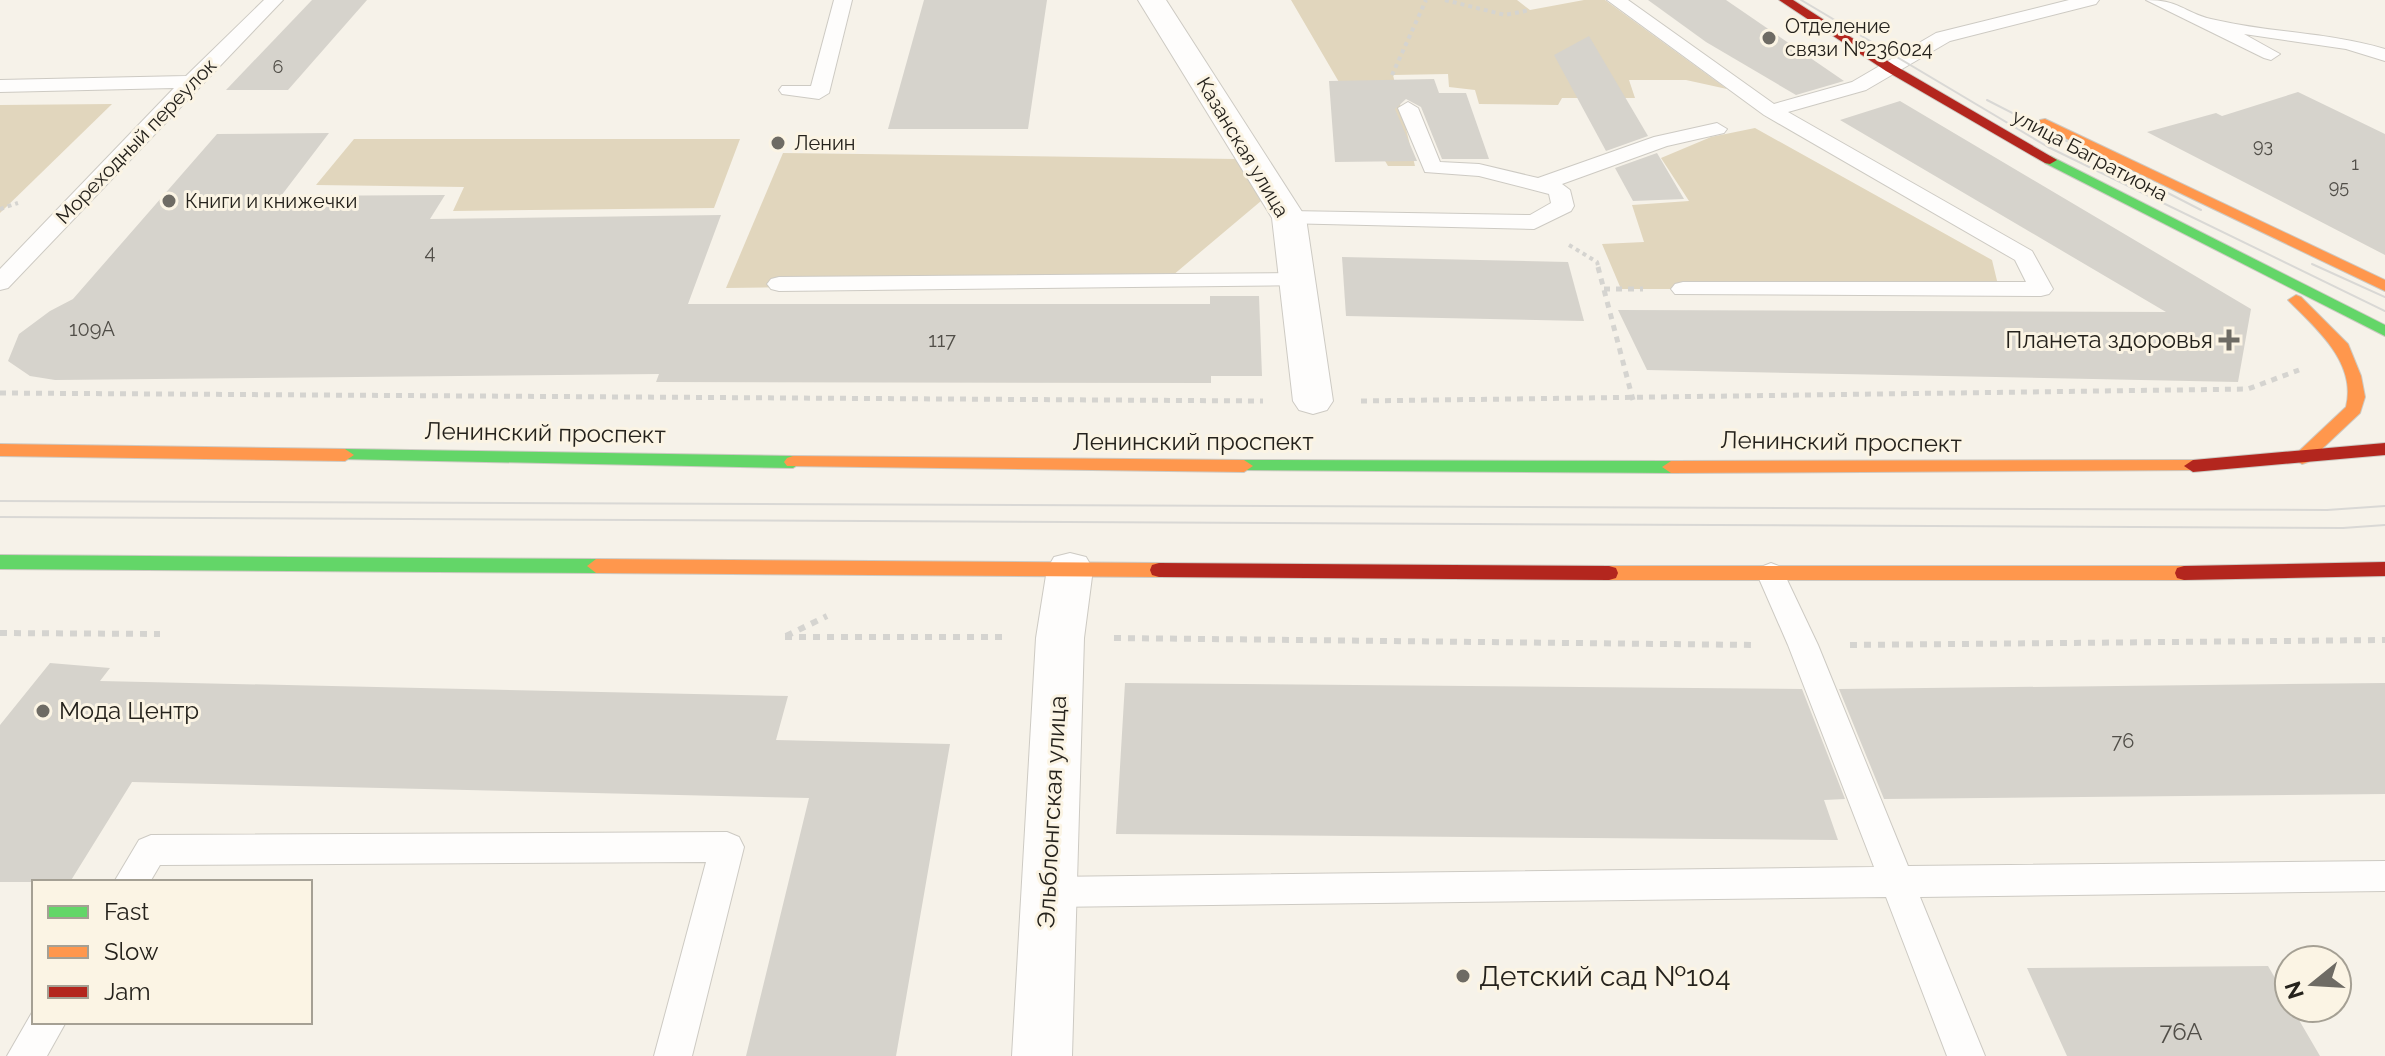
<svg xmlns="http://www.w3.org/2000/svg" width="2385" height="1056" viewBox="0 0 2385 1056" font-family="Raleway,sans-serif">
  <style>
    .green { fill: #e1d6bd }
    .building { fill: #d6d3cc }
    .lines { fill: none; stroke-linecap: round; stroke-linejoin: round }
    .lane-casing { stroke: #cdcac3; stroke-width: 2 }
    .street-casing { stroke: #cdcac3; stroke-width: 2 }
    .fast-casing { stroke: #cdcac3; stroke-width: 2 }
    .slow-casing { stroke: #cdcac3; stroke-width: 2 }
    .jam-casing { stroke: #cdcac3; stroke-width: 2 }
    .path-far2 { stroke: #d5d4d0; stroke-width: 4; stroke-dasharray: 4 4; stroke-linecap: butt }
    .path-far1 { stroke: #d5d4d0; stroke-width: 5; stroke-dasharray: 6 6; stroke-linecap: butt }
    .path { stroke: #d5d4d0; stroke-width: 6; stroke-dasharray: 7 7; stroke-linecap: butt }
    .lane { fill: #fefdfc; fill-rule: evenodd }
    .street { fill: #fefdfc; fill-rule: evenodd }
    .fast { fill: #63d668; fill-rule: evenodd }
    .slow { fill: #ff974d; fill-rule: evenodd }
    .jam { fill: #b3261e; fill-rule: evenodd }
    .tram { stroke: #d9d8d5; stroke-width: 2 }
    .poi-dot { fill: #6e6b64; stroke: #fbf4e4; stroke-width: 3 }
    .labels { text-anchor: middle; stroke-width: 6; stroke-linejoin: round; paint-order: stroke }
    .far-number-label { font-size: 18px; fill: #514e48 }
    .far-poi-label { font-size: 20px; fill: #25221c; stroke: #fbf4e4; text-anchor: start }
    .far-street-label { font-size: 20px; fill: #25221c; stroke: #fbf4e4 }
    .number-label { font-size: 20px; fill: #514e48 }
    .poi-label { font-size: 24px; fill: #25221c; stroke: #fbf4e4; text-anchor: end }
    .street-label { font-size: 24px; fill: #25221c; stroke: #fbf4e4 }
    .near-number-label { font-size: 24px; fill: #514e48 }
    .near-poi-label { font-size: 28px; fill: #25221c; stroke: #fbf4e4; text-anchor: start }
  </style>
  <rect width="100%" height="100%" fill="#f6f2e9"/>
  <g class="green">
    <polygon points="1291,0 1517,0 1530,10 1584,0 1605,0 1727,89 1686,80 1629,80 1635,98 1562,98 1558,105 1479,104 1475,90 1449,87 1448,74 1393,75 1415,166 1388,166"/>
    <polygon points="112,104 0,213 0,105"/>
    <polygon points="1755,128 1992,260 1999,289 1621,289 1602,244 1644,242 1632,205 1689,201 1661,158 1711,137"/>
    <polygon points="354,139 740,139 714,208 453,211 464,187 316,185"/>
    <polygon points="783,153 1236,159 1261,201 1166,281 726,288"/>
  </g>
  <g class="building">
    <polygon points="312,0 367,0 288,90 226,90"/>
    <polygon points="924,0 1047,0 1028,129 888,129"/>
    <polygon points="1648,0 1726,0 1844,81 1796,95 1706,42"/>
    <polygon points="1589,36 1648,136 1606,151 1554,55"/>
    <polygon points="1434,79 1439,93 1466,93 1489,159 1442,159 1421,107 1406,99 1395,109 1417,161 1335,162 1329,81"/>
    <polygon points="2298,92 2385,134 2385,255 2147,132 2216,113 2222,116"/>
    <polygon points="1900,101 2251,309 2238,382 1647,370 1618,310 2166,312 1840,120"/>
    <polygon points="329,133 281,196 445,195 430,219 721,215 688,304 1210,304 1210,296 1259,296 1262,376 1211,376 1211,383 656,382 659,374 55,380 30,376 8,361 19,334 50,311 73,299 217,134"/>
    <polygon points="1657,153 1684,199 1633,201 1615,168"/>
    <polygon points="1342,257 1568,262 1584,321 1346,316"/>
    <polygon points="50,663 110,668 100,681 788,696 776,740 950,744 896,1056 746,1056 809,798 132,782 70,882 0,882 0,725"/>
    <polygon points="1125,683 1802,689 1845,799 1824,800 1838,840 1116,834"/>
    <polygon points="2385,683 2385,794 1884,799 1839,689"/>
    <polygon points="2268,966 2289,1002 2289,1008 2292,1008 2320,1056 2067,1056 2027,968"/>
  </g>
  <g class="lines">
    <g class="lane-casing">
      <g id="lane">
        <polygon points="264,0 283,0 8,288 0,290 0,269 174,88 0,92 0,80 186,76"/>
        <polygon points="834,0 852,0 829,93 819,99 782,94 779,90 782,86 811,86"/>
        <polygon points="1607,0 1628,0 1774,104 1852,82 1936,33 2069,0 2099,0 2096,4 1950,41 1866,90 1788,112 2032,251 2053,289 2049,294 2041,296 1675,294 1671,289 1675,284 1683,282 2026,282 2015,260 1764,115"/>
        <path d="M2146,0C2180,0 2183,12 2211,19C2269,33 2328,32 2385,49V61L2346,49L2244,34L2280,54L2271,60L2264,58Z"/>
        <polygon points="1408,102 1418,108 1440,162 1479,164 1538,178 1654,137 1717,123 1727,129 1724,133 1667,146 1562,184 1570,190 1574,206 1571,211 1534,229 1281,223 1278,218 1289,211 1530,215 1551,203 1549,194 1479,176 1425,172 1398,108"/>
        <polygon points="1297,273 1305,275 1309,280 1305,285 779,291 771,289 767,284 771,279 779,277"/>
        <polygon points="1771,563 1781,567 1818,645 1908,866 2385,861 2385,891 1920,897 1985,1056 1947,1056 1886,897 1049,907 1037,903 1032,892 1037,881 1049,877 1874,867 1788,645 1757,574 1761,567"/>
        <polygon points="727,832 739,837 744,847 692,1056 654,1056 706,862 160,865 150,882 114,882 139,840 151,835"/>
        <polygon points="34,1009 34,1022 66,1022 47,1056 7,1056"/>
      </g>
    </g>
    <g class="street-casing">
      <g id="street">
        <polygon points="1138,0 1166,0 1306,218 1333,401 1327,410 1313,414 1299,410 1293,401 1272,218"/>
        <polygon points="1070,553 1086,557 1093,569 1084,638 1072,1056 1012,1056 1036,638 1047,569 1054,557"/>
      </g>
    </g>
    <g class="fast-casing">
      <g id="fast">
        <polygon points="2050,156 2385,325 2385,336 2045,163 2045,157"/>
        <polygon points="345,449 793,456 802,462 793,468 339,459 336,455"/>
        <polygon points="1244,460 1671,461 1680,467 1671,473 1238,470 1235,466"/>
        <polygon points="0,555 596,559 605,566 596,573 0,569"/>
      </g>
    </g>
    <g class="slow-casing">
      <g id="slow">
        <polygon points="2045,119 2385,280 2385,291 2040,126 2040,120"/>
        <path d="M2296,295L2301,297L2348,344L2361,376L2365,397L2360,413L2308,462L2302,464L2293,458L2296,454L2346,407C2357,364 2318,330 2291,303L2288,300Z"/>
        <polygon points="0,444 345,449 354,455 345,461 0,456"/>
        <polygon points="793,456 1244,460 1253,466 1244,472 787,466 784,462 787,458"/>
        <polygon points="2193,460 2202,466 2199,470 1671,473 1662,467 1671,461"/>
        <polygon points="596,559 1159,563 1166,565 1168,570 1166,575 1159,577 596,573 587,566"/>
        <polygon points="1609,566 2184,566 2191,568 2193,573 2191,578 2184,580 1609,580 1602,578 1600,573 1602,568"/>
      </g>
    </g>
    <g class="jam-casing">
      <g id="jam">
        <polygon points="1779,0 1793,0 1894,65 2057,160 2050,164 2045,163 1886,71"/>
        <polygon points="2385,443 2385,455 2193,472 2184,466 2193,460"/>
        <polygon points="2385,562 2385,576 2184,580 2177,578 2175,573 2177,568 2184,566"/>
        <polygon points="1159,563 1609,566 1616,568 1618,573 1616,578 1609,580 1159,577 1152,575 1150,570 1152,565"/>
      </g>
    </g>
    <g class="path-far2">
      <polyline points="1445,0 1505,15 1530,10"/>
      <polyline points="1392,75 1426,0"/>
      <polyline points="0,209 18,203"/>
      <polyline points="1569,245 1597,262 1599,269"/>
    </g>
    <g class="path-far1">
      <polyline points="1598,267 1633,400"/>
      <polyline points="1604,289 1643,289"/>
      <polyline points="0,393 1263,401"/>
      <polyline points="1361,401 2248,389 2299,370"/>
    </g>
    <g class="path">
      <polyline points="0,633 160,634"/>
      <polyline points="786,636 827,616"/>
      <polyline points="785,637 1008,637"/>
      <polyline points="1114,638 1756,645"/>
      <polyline points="1850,645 2385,640"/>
    </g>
    <use href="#lane" class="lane"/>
    <use href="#street" class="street"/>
    <use href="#fast" class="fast"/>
    <use href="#slow" class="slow"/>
    <use href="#jam" class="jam"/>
    <g class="tram">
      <polyline points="1801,0 2048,147 2385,311"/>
      <polyline points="1987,100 2201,210"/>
      <polyline points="2312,264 2385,297"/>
      <polyline points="0,501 2036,509 2327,510 2385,506"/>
      <polyline points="0,517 2343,528 2385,525"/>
    </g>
  </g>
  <g class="poi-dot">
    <circle cx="1769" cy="38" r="8"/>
    <circle cx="778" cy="143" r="8"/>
    <circle cx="169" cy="201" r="8"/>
    <path d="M2225 328h8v8h8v8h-8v8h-8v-8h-8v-8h8z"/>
    <circle cx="43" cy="711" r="8"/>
    <circle cx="1463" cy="976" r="8"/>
  </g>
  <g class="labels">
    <g class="far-number-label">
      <text x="278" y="73">6</text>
      <text x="2263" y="152">93</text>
      <text x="2355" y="170">1</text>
      <text x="2339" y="193">95</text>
    </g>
    <g class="far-poi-label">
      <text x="1785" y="33">Отделение<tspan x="1785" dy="23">связи №236024</tspan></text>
      <text x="794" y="150">Ленин</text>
      <text x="185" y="208">Книги и книжечки</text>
    </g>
    <g class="far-street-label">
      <text transform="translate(136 141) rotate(-46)" y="7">Мореходный переулок</text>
      <text transform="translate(1243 147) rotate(59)" y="7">Казанская улица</text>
      <text transform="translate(2090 155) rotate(28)" y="7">улица Багратиона</text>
    </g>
    <g class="number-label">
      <text x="430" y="259">4</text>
      <text x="92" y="336">109А</text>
      <text x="942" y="347">117</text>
      <text x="2123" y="748">76</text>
    </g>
    <g class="poi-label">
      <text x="2213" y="348">Планета здоровья</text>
      <text x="59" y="719" text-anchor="start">Мода Центр</text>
    </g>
    <g class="street-label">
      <text transform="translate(545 433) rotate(1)" y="8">Ленинский проспект</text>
      <text x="1193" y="450">Ленинский проспект</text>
      <text transform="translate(1841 442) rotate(1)" y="8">Ленинский проспект</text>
      <text transform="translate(1052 812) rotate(-87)" y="8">Эльблонгская улица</text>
    </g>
    <g class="near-number-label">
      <text x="2181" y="1040">76А</text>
    </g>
    <g class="near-poi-label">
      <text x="1479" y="986">Детский сад №104</text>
    </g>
  </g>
  <rect x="32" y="880" width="280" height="144" fill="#fbf4e4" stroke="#a5a094" stroke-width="2"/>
  <rect x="48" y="906" width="40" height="12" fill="#63d668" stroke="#a5a094" stroke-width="2"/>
  <text x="104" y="920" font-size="24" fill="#25221c">Fast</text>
  <rect x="48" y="946" width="40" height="12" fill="#ff974d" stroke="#a5a094" stroke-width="2"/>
  <text x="104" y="960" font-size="24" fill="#25221c">Slow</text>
  <rect x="48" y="986" width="40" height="12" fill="#b3261e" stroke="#a5a094" stroke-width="2"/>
  <text x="104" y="1000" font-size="24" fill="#25221c">Jam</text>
  <g transform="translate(2313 984) rotate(252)"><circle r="38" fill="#fbf4e4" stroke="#a5a094" stroke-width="2"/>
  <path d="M0-6L14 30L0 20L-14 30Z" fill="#6e6b64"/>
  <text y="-12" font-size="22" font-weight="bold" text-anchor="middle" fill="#25221c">N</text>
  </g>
</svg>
